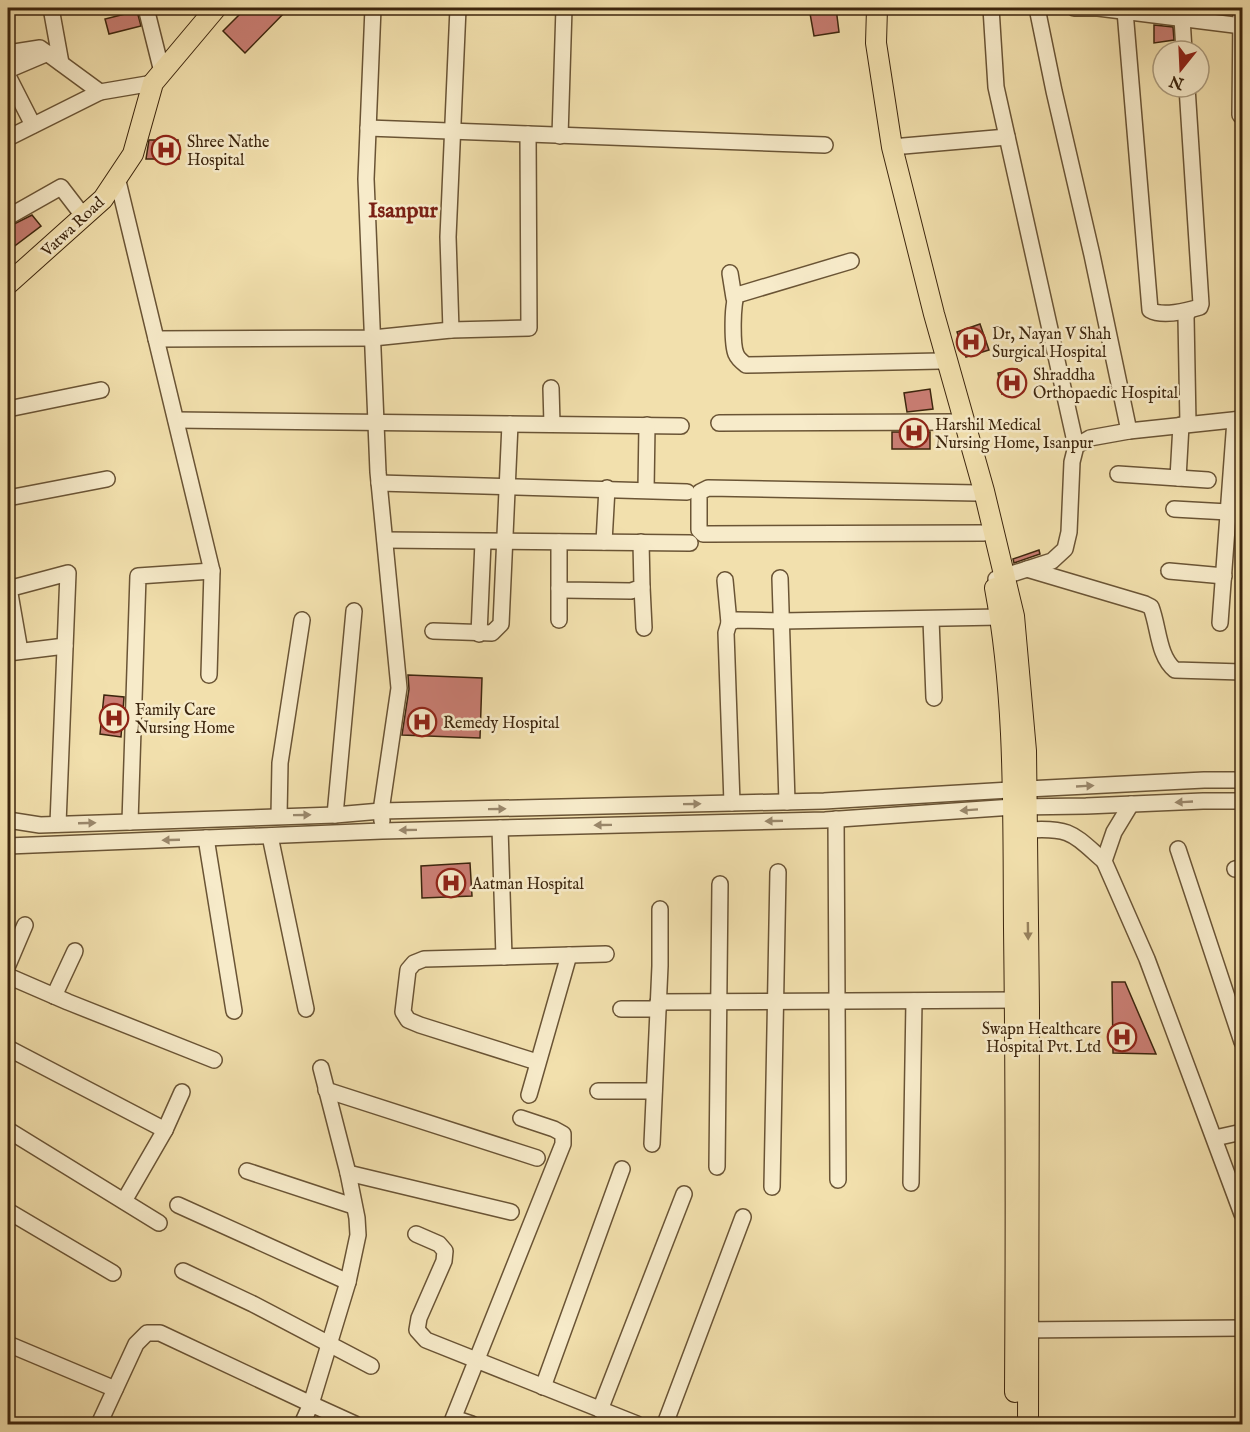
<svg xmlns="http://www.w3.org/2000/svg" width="1250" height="1432" viewBox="0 0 1250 1432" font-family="'IM FELL English',serif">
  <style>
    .building { fill: #ca7e74; stroke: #3c250d; stroke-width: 1.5 }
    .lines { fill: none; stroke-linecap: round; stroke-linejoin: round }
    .minor-casing { stroke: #6a5435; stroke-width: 18 }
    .major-casing { stroke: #3c250d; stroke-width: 22 }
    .minor { stroke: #f7ebca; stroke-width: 15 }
    .major { stroke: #f2e0ad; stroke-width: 20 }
    .oneway { fill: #9a886c }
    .oneway2 { fill: #97825d }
    .labels { text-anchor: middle; stroke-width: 5; stroke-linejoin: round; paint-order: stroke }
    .poi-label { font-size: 16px; fill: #3c250d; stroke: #f7ebca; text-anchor: start }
    .street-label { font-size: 16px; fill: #3c250d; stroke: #f7ebca }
    .district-label { font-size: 22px; font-weight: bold; fill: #7a1f14; stroke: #f7ebca }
  </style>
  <rect width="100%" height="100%" fill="#f2e0ad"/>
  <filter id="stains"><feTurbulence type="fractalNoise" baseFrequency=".00333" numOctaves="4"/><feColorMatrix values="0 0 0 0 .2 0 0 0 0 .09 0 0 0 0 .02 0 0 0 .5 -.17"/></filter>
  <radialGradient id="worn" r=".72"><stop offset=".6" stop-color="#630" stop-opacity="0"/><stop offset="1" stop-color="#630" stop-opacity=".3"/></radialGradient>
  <g class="building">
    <polygon points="246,8 289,8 245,53 223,31"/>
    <polygon points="809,8 836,8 839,32 814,36"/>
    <polygon points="137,11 141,26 109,34 105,19"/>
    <polygon points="1154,25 1173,27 1174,40 1154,43"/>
    <polygon points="149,140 178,140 179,159 146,159"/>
    <polygon points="32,215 41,226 8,251 8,227"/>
    <polygon points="980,324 989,350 966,357 957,332"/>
    <polygon points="1017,369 1022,390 1002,394 998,373"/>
    <polygon points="930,389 933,409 907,412 904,393"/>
    <rect x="892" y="432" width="38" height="17"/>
    <polygon points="1039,550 1040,554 1014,563 1013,559"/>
    <polygon points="408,675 482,678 480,738 402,735 409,689"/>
    <polygon points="104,695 124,697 121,737 100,734"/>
    <polygon points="470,863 472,896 422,898 421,866"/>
    <polygon points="1112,982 1125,982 1156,1054 1113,1053"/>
  </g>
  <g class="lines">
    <g class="minor-casing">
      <g id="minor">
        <polyline points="51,8 61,63"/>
        <polyline points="146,8 162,72"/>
        <polyline points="373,8 366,179 378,472 399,688 381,811 382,821"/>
        <polyline points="991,8 996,87 1076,446"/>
        <polyline points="1037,8 1054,91 1092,255 1129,431"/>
        <polyline points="1074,8 1098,8 1242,26"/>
        <polyline points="1241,8 1240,115 1242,117"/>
        <path d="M1125,11L1150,310C1162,317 1187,311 1200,307L1201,304L1187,87"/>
        <polyline points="1182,18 1184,51"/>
        <polyline points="8,53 40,48 100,92 153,83"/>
        <polyline points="8,70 48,53"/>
        <polyline points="8,76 33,125"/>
        <polyline points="368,128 825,145"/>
        <polyline points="560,136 564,8"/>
        <polyline points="8,138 100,92"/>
        <polyline points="892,147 1007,137"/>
        <polyline points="117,177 212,571 209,675"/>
        <polyline points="8,217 61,187 84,217"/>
        <path d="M851,261L737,295C732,301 732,345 736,354C738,359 742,362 746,365L940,361"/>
        <polyline points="730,273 734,298"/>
        <polyline points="1188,311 1186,317 1188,424"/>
        <polyline points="451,330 448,237 458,8"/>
        <polyline points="156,339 373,338 451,330 529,328 528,134"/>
        <polyline points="551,388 552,424"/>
        <polyline points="8,409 101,390"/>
        <polyline points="176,420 681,426"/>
        <polyline points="719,423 955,422"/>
        <polyline points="1118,474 1178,478 1181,425"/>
        <polyline points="1178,478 1208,480"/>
        <polyline points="379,483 687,492"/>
        <polyline points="646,490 647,425"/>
        <polyline points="977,493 708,488 700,492 699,496 699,530 703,534 709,534 984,533"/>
        <polyline points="8,498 107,479"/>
        <polyline points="1174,509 1228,512"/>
        <polyline points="385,540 690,543"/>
        <polyline points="559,542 559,588 563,590 631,591 642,587 641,542"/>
        <polyline points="604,542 607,488"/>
        <path d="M1027,569L1145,604L1151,607C1159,628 1158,656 1175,670L1242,672"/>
        <polyline points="1169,571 1224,576"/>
        <polyline points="780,578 787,802"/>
        <polyline points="996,579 1052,561 1065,549 1069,532 1072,462 1076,446 1090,438 1129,431 1242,419"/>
        <polyline points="725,580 729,623"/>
        <polyline points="642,587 644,628"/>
        <polyline points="9,588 20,651"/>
        <polyline points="8,589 68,573 58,824"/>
        <polyline points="931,619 934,698"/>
        <polyline points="559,620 559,588"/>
        <polyline points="1220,623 1235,420"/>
        <polyline points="433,631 492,633 501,624 510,424"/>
        <polyline points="479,634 483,542"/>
        <polyline points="8,653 65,646"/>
        <polyline points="732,803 726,633 729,623 736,620 782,621 1000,617"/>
        <polyline points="1131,804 1114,832 1104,861 1147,959 1242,1214"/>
        <polyline points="335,815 354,611"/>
        <polyline points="279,816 280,763 302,620"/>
        <polyline points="836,819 838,1180"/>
        <polyline points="8,820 40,825 335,815 381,811 824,801 1027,789 1204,780 1242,780"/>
        <polyline points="130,822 138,576 212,571"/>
        <polyline points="500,828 504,957"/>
        <path d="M1027,830C1071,827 1073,834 1104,861"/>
        <polyline points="270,836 306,1009"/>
        <polyline points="206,838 234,1011"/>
        <polyline points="8,846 382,831 825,820 1013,807 1086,806 1203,801 1242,801"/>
        <polyline points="1178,849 1242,1042"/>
        <polyline points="1235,869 1242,868"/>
        <polyline points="8,965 25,925"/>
        <polyline points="8,976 68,1002 214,1060"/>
        <polyline points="54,996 75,951"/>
        <polyline points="658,1002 1024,1000"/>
        <polyline points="621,1009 658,1009"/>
        <polyline points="8,1048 165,1130"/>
        <polyline points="537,1062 420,1025 408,1020 403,1012 408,970 414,963 424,959 606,954"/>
        <polyline points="326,1090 537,1158"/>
        <polyline points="598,1091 654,1091"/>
        <polyline points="529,1095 569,955"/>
        <polyline points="8,1130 159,1223"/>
        <polyline points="1215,1138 1242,1132"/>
        <polyline points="652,1144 660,966 660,909"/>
        <polyline points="717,1167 720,884"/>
        <polyline points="247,1171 353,1206"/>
        <polyline points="348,1173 511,1212"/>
        <polyline points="911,1183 914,1001"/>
        <polyline points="772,1187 778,872"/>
        <polyline points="124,1201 165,1130 182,1092"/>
        <polyline points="178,1205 348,1282"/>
        <polyline points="8,1211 113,1273"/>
        <polyline points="416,1234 439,1244 445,1251 444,1261 419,1318 417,1330 426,1340 637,1424"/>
        <polyline points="183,1271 253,1304 371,1366"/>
        <polyline points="1018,1330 1242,1328"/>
        <polyline points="8,1344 115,1389"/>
        <polyline points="543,1387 622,1169"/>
        <polyline points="600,1410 684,1194"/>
        <polyline points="454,1418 472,1424"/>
        <polyline points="99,1424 136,1344 147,1333 160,1333 311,1404 348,1282 358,1235 357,1218 348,1173 321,1068"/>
        <polyline points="302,1424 311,1404 355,1424"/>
        <polyline points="451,1424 563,1144 563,1134 554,1129 521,1118"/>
        <polyline points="665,1424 743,1217"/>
      </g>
    </g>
    <g class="major-casing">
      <g id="major">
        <polyline points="877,8 876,43 892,147 934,314 984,491 1014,616 1026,751 1029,1008 1028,1424"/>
        <polyline points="8,284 103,199 133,154 153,83 216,8"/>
        <path d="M995,588C1016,700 1013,815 1014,928C1016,1083 1016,1237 1015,1392"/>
      </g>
    </g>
    <use href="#minor" class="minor"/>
    <use href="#major" class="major"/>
  </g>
  <defs><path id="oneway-solid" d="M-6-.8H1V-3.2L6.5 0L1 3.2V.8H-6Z" transform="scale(1.5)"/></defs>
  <g class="oneway">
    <use href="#oneway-solid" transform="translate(1085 786) rotate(-3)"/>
    <use href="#oneway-solid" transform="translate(1184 802) rotate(177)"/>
    <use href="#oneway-solid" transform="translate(692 804) rotate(-1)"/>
    <use href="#oneway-solid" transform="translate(497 809) rotate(-1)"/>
    <use href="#oneway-solid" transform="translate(969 810) rotate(176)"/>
    <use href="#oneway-solid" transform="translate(302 815) rotate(-1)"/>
    <use href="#oneway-solid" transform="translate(774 821) rotate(179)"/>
    <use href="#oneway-solid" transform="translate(87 823) rotate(-2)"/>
    <use href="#oneway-solid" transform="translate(603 825) rotate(179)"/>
    <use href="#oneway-solid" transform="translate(408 830) rotate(179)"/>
    <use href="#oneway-solid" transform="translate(171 840) rotate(178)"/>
  </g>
  <use class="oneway2" href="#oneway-solid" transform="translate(1028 931) rotate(89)"/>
  <defs>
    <g id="hospital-ring" transform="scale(1.5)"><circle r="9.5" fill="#f7ebca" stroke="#8f2418" stroke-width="1.5"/><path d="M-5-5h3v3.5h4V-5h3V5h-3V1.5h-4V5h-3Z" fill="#8f2418"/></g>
  </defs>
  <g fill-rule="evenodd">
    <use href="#hospital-ring" x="166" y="150"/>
    <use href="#hospital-ring" x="971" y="342"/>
    <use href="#hospital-ring" x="1012" y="383"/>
    <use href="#hospital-ring" x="914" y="433"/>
    <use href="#hospital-ring" x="114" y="718"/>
    <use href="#hospital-ring" x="422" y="722"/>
    <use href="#hospital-ring" x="451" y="883"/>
    <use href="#hospital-ring" x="1122" y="1037"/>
  </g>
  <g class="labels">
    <g class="poi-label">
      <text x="187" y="147">Shree Nathe<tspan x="187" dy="18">Hospital</tspan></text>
      <text x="992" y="339">Dr, Nayan V Shah<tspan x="992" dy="18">Surgical Hospital</tspan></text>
      <text x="1033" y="380">Shraddha<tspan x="1033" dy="18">Orthopaedic Hospital</tspan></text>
      <text x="935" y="430">Harshil Medical<tspan x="935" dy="18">Nursing Home, Isanpur</tspan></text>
      <text x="135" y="715">Family Care<tspan x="135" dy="18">Nursing Home</tspan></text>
      <text x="443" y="728">Remedy Hospital</text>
      <text x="472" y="889">Aatman Hospital</text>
      <text x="1101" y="1034" text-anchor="end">Swapn Healthcare<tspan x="1101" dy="18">Hospital Pvt. Ltd</tspan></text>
    </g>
    <g class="street-label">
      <text transform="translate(72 226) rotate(-43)" y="6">Vatwa Road</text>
    </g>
    <g class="district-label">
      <text x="403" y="217">Isanpur</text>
    </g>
  </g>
  <rect width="1250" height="1432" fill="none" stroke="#f2e0ad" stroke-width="30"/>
  <rect x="9" y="9" width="1232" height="1414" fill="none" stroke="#3c250d" stroke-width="3"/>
  <rect x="15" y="15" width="1220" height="1402" fill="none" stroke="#3c250d" stroke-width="1.5"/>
  <g transform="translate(1181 69) rotate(198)"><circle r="28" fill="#f7ebca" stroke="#ac9c7e" stroke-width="1.5"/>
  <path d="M0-4.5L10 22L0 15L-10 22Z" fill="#8f2418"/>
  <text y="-9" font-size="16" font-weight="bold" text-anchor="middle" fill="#3c250d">N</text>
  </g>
  <rect width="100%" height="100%" filter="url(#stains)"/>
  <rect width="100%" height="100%" fill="url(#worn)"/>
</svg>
